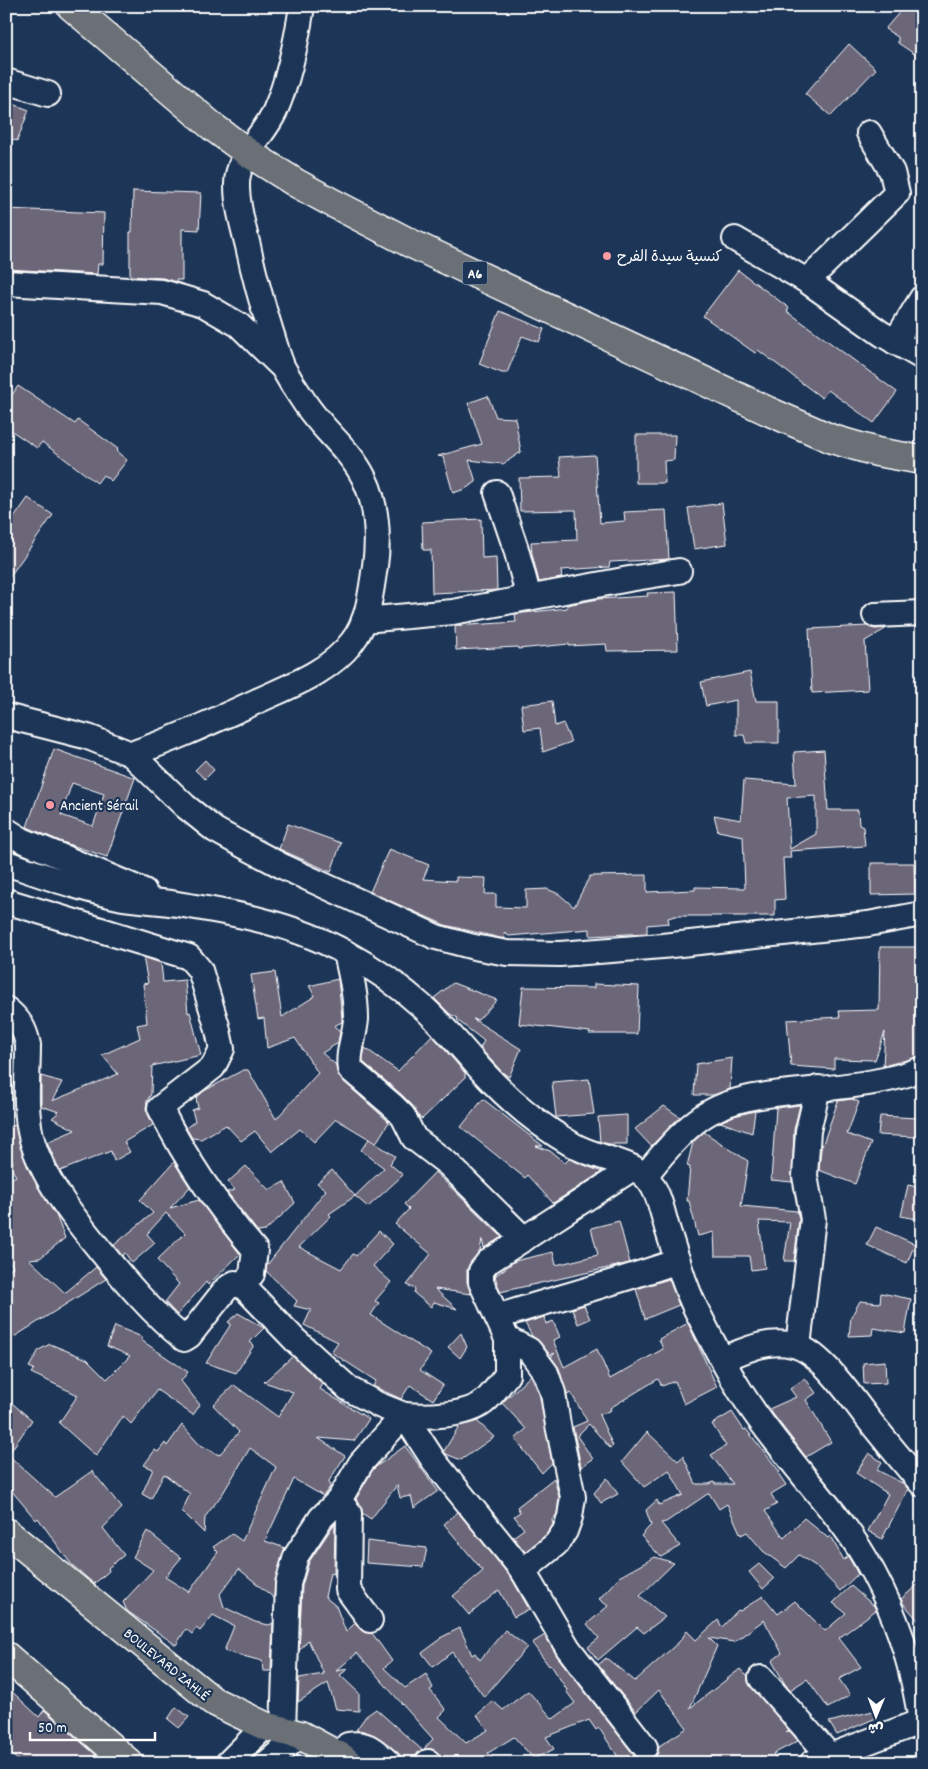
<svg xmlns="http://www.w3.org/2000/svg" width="928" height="1769" viewBox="0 0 928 1769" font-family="Dekko,'Playpen Sans Arabic',sans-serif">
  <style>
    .building { fill: #6c6679; stroke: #fff; fill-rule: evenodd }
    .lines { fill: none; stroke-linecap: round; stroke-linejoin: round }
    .minor-casing { stroke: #fff; stroke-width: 28 }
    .major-casing { stroke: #fff; stroke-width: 31 }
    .highway-casing { stroke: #fff; stroke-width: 31 }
    .minor { stroke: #1d3557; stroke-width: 24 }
    .major { stroke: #6a7074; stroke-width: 28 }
    .highway { stroke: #6a7074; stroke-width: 28 }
    .poi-dot { fill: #ff9aa2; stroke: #1d3557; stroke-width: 2 }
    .labels { text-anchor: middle; stroke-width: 4.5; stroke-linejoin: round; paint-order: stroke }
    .shield { fill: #1d3557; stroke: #bbc2cd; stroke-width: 1 }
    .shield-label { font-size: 14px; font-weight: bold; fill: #fff }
    .poi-label { font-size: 15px; fill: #fff; stroke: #1d3557; text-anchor: start }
    .street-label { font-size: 15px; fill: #fff; stroke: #1d3557 }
  </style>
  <rect width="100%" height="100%" fill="#1d3557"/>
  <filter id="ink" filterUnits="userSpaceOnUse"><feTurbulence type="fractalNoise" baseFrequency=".02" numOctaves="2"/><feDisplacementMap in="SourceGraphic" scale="10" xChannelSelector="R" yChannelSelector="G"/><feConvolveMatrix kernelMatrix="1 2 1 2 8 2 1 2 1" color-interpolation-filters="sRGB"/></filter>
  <g filter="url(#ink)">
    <g class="building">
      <polygon points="904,7 919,17 919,20 922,22 922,59 898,43 898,37 885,29"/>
      <polygon points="849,44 876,69 831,116 805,94"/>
      <polygon points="13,104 29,110 17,141 6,137 6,122"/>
      <polygon points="133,191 201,193 199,230 182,229 182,280 176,280 176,282 163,278 130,276 130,232 132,232"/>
      <polygon points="6,209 104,213 103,264 98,264 97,274 6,269"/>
      <polygon points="738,270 789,308 787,311 897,392 874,423 828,390 822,398 758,350 755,353 703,316"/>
      <polygon points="500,311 544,329 539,342 522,336 507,373 502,373 479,364"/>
      <polygon points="18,386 75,424 78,420 118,449 116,451 127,460 111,481 103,475 97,483 42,442 37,448 6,427 6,404"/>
      <polygon points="488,396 496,417 515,418 521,452 503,464 469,460 476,482 465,489 453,493 443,457 438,456 482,444 468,403"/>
      <polygon points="636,435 675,435 674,460 664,461 665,483 636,483"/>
      <polygon points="595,455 600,523 625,521 624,512 666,510 669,559 610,562 609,567 561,570 562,578 539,582 532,554 531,542 577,540 576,510 520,511 519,478 561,477 559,457"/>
      <polygon points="28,498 53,515 6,582 6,529"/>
      <polygon points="722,503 727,544 694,549 688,508"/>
      <polygon points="481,519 482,558 496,557 497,590 432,593 431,550 423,550 422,522"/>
      <polygon points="676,592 678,650 607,651 606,644 569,646 569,644 518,649 518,647 456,650 455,626 516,622 515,614 567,608 567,605 598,599 648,596 647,593"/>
      <polygon points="867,626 875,629 887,628 865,641 868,690 812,693 809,629"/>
      <polygon points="750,672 756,701 779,701 779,743 746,743 744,735 736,735 736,700 706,706 701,682"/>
      <polygon points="552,701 555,726 563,723 571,742 543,752 540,728 524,730 521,705"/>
      <path d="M54,749L135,778L107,857L62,842L27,827ZM72,783L104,794L93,826L61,815Z"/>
      <path d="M824,750L828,810H858L859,825L863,827L865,846L790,851L791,858H783L785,899L775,900V916H675L668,918L669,923L647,925V933L590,936V929L509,936L504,933L505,939L445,925L370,892L389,849L429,865L423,879L456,881V877L486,878L485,894H496V907L526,908V890L547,889L559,894L574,907L590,876L647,875V892L695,890V887L745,888L743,836L718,831L714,815L741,820L744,780L796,784L794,752ZM816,796V834L790,849L787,798Z"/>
      <polygon points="205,760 214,770 205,779 195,770"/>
      <polygon points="288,824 341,843 331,872 279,849"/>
      <polygon points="871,863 914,863 915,894 871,895"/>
      <polygon points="880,947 922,947 922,1056 883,1066 885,1032 875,1060 834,1059 834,1069 791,1066 787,1020 840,1017 839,1011 879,1010"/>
      <polygon points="143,957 161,963 163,982 185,980 188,1013 190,1012 201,1055 152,1066 151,1094 147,1101 146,1109 153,1125 124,1142 130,1152 114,1161 111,1151 60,1171 47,1142 75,1130 52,1118 59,1112 41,1106 41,1076 62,1082 52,1101 118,1074 102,1055 140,1038 137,1025 147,1023 143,984 148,983"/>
      <polygon points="275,972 282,1017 315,996 309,986 338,979 342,1018 342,1022 334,1026 340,1031 338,1043 322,1053 336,1065 337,1071 341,1079 389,1122 376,1143 336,1119 314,1142 300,1129 272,1152 255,1131 241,1141 226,1125 201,1139 192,1138 186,1128 195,1121 192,1110 198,1108 196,1098 204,1091 243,1070 248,1070 276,1119 318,1073 295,1038 267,1048 264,1018 258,1019 251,975"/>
      <polygon points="453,983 497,1000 478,1020 473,1019 521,1049 509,1077 502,1072 480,1048 484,1041 457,1020 458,1018 450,1014 434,998"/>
      <polygon points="594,984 639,986 637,1034 589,1034 590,1032 519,1024 523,987 594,988"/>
      <polygon points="432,1035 465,1073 465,1078 422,1119 419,1117 413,1106 402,1095 363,1062 363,1058 365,1048 398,1071"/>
      <polygon points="732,1058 730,1089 714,1095 694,1095 696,1064"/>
      <polygon points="589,1079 594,1114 556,1117 552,1082"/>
      <polygon points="483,1099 543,1146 536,1146 550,1151 565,1163 569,1159 602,1172 553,1203 527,1175 525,1178 461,1127"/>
      <polygon points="852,1099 859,1102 847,1134 871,1143 855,1184 819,1170 821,1149 838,1101"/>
      <polygon points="800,1105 794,1130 792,1182 771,1180 776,1108"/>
      <polygon points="664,1106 680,1117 651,1146 635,1129"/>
      <polygon points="755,1111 752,1133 720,1122 734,1116"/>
      <polygon points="627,1115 627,1144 609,1144 600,1142 598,1117"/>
      <polygon points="880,1116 917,1118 916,1137 878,1135"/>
      <polygon points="15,1125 23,1155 30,1172 56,1215 65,1238 40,1258 29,1259 65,1293 96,1267 106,1279 14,1337 6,1325 6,1272 13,1267 6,1257 6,1182 16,1176 9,1165 13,1163 6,1143 6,1128"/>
      <polygon points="704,1132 748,1161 741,1206 797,1211 799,1219 794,1261 784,1261 790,1222 759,1221 765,1268 751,1270 749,1256 715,1256 714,1232 698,1236 689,1201 687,1201 690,1167 687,1166 693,1142"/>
      <polygon points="369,1139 395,1156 390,1164 403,1175 368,1207 355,1196 384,1168 361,1150"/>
      <polygon points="174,1162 190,1187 170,1208 199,1200 240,1254 208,1285 206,1282 177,1315 165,1302 179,1284 157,1260 185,1233 166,1213 147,1234 155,1243 132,1263 125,1253 122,1256 114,1245 153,1213 140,1200"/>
      <polygon points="246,1166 269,1190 284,1182 295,1203 265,1231 258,1232 227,1192 235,1190 228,1182"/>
      <polygon points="332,1170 355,1196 329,1214 331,1216 299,1247 341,1269 353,1254 356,1256 379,1231 393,1244 373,1266 391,1282 375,1301 379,1303 371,1315 431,1354 420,1370 443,1385 433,1400 410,1385 401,1399 373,1386 376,1381 331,1352 338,1342 304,1325 311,1310 294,1306 297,1301 266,1271 267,1265 326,1190 317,1183"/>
      <polygon points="435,1172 502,1237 484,1248 482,1239 480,1251 470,1263 467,1270 467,1282 471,1294 435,1289 457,1309 434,1302 431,1307 414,1293 415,1289 407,1285 431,1254 395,1224 409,1209 404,1204"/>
      <polygon points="908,1185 922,1188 922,1220 901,1216"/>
      <polygon points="619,1221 630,1263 500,1292 495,1276 515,1261 553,1252 556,1265 598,1255 591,1228"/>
      <polygon points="876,1227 915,1244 907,1263 867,1245"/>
      <polygon points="669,1279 679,1305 645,1319 636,1289"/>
      <polygon points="881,1293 911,1299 905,1333 873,1328 872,1335 849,1336 851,1317 860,1301 880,1303"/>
      <polygon points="584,1305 590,1319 578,1324 572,1309"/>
      <polygon points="238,1313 264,1328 250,1342 254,1345 236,1373 206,1363 231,1324 228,1322"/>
      <polygon points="544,1317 546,1324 553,1321 560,1337 553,1340 564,1367 597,1349 610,1379 663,1349 659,1339 688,1323 717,1387 684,1404 675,1381 662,1386 658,1379 610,1408 611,1410 599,1415 613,1446 610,1448 589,1424 577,1436 593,1459 581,1467 573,1427 587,1421 571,1393 567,1395 559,1368 551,1357 555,1353 550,1355 540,1342 532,1336 525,1323"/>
      <polygon points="115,1326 142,1337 141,1340 188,1372 181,1381 200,1405 193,1415 157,1390 131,1424 123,1416 96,1456 59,1423 78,1395 31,1373 34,1369 29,1367 39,1350 50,1344 87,1359 107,1379 130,1356 107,1346"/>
      <polygon points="461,1333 467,1347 460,1358 448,1347"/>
      <polygon points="293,1356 323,1384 320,1389 369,1419 354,1441 318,1438 345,1456 329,1481 330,1487 323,1496 294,1479 265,1541 285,1548 275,1580 274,1598 239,1569 220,1594 224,1607 255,1622 269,1625 273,1623 271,1671 263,1671 262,1661 224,1651 234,1626 213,1615 200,1631 196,1628 192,1634 186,1629 176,1645 127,1611 123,1602 153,1570 133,1557 147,1531 181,1558 165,1577 189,1592 218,1552 213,1547 232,1534 242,1541 276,1467 250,1448 223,1493 205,1517 204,1533 182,1511 190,1494 164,1474 151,1499 142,1494 153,1469 144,1465 155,1450 158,1452 165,1443 167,1446 182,1425 199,1444 219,1455 239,1432 213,1405 234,1385 278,1417 293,1392 264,1382"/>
      <polygon points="885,1361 886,1383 864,1384 863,1363"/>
      <polygon points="531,1375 540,1396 552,1463 542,1473 515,1439 526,1429 502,1403"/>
      <polygon points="805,1378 816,1393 806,1400 831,1442 806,1457 769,1409 796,1397 790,1389"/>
      <polygon points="13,1404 32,1420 8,1455 55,1497 92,1471 122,1508 103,1528 124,1555 108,1568 109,1571 94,1584 71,1564 38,1518 36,1520 6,1484 6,1418"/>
      <polygon points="732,1412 744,1430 746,1429 780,1472 778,1473 786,1485 771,1494 777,1504 765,1511 784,1538 804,1518 828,1538 830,1536 844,1560 848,1556 858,1574 840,1591 817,1567 799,1555 786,1568 763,1551 747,1532 741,1535 727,1504 719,1509 709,1493 666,1522 661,1523 680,1546 661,1557 641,1536 651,1525 646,1510 657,1500 659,1505 683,1495 669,1470 644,1487 622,1462 647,1432 678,1461 683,1456 696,1484 709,1484 714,1482 715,1484 733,1484 711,1455 726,1446 712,1424"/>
      <polygon points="477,1421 494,1437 461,1460 446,1454 444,1451 459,1426"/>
      <polygon points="405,1446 438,1491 414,1508 411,1496 400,1498 397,1485 371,1519 363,1514 360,1505 356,1499 372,1471 377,1466"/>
      <polygon points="869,1453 882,1462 877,1470 904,1484 908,1489 882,1539 868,1531 888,1494 856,1473"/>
      <polygon points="554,1478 559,1497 557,1514 552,1520 553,1525 546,1535 525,1552 513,1537 524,1529 514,1516 520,1512 517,1507"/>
      <polygon points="607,1478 618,1494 601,1503 594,1493"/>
      <polygon points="458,1512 512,1579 529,1609 514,1617 499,1590 469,1615 453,1596 483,1571 444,1524"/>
      <polygon points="335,1523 334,1574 330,1573 325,1597 336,1606 346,1632 355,1623 364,1632 372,1633 392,1661 384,1668 405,1688 426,1674 433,1688 430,1690 446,1710 439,1717 466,1743 488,1730 477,1715 493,1701 503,1710 528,1691 553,1719 575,1703 566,1691 567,1690 551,1665 549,1666 532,1643 545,1635 557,1656 634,1755 639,1760 646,1761 654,1758 658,1753 659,1746 687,1728 659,1690 636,1712 598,1665 606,1658 635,1681 679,1642 687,1631 696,1640 718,1620 722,1627 738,1610 740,1611 763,1596 778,1614 795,1601 825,1631 846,1613 833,1603 851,1586 874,1606 876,1610 839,1638 861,1667 839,1679 850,1695 828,1708 807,1679 790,1690 785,1684 772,1661 782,1653 764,1620 734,1642 709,1638 717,1646 690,1708 740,1669 748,1677 751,1687 789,1730 786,1732 790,1731 798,1741 773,1754 780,1763 758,1763 754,1759 746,1763 622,1763 599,1728 596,1730 589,1720 546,1737 554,1749 534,1759 514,1737 488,1753 496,1763 442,1763 442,1759 437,1752 431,1749 423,1750 433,1739 357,1653 336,1671 348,1669 340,1675 359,1693 359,1711 336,1709 328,1683 298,1702 299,1678 324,1674 308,1640 299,1651 302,1586 309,1562"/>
      <polygon points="367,1541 427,1548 423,1567 366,1563"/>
      <polygon points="655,1557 674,1563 640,1596 665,1617 644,1633 637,1627 598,1660 588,1647 599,1638 587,1624 608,1606 599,1599 619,1577"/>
      <polygon points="759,1564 774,1579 763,1589 749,1572"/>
      <polygon points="922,1581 922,1625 903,1603 901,1599"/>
      <polygon points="460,1628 472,1655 475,1653 480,1660 505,1630 527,1647 484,1697 452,1652 433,1667 422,1653 441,1639 440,1638"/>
      <polygon points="6,1686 39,1717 44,1710 96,1755 90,1763 22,1763 6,1751"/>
      <polygon points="176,1707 189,1717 179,1728 168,1719"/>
      <polygon points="376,1709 422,1750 418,1753 415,1758 415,1763 407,1763 402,1760 398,1753 376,1736 364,1731 356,1730 366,1716"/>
      <polygon points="873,1711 876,1718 837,1735 829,1722"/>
    </g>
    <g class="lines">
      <g class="minor-casing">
        <g id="minor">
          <polyline points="6,81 48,94"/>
          <polyline points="869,133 892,172 897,193 807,281 882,334 922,357"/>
          <polyline points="735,239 807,281"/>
          <polyline points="6,283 162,292 203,304 239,325 279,364"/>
          <polyline points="895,342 922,298"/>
          <polyline points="497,493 516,549 529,598"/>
          <polyline points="875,615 922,613"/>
          <polyline points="364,620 453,612 629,579 679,571"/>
          <polyline points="6,716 88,737 131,754 185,806 215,830 246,847 284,867 436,937 474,947 507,953 560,954 662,946 868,924 922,914"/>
          <path d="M131,754C175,739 211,722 253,703C287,687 329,673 352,642C369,621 371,591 375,566C379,537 377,504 364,478C349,448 320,428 303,400C296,390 289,379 283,368C278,357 275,344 271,332C262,304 254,275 248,246C243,226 237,206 237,186C236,156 264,136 275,111C288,81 297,39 302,6"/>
          <polyline points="6,830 22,840 144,891"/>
          <path d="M6,863C45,876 83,890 123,898C141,901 159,901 177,904C235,913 295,924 346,953C372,967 402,988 424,1008C446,1028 464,1051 484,1073C510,1101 540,1126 573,1145C594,1158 631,1160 647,1178C659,1192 662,1211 667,1228C677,1258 685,1290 700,1317C712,1341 725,1366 739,1389C753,1412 770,1434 787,1455C813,1489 843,1520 865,1558C887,1596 905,1641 914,1684C917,1697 919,1711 922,1724"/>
          <path d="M6,901L189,957L200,970L217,1026L222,1049L213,1067L160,1108C186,1160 218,1207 255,1250L252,1274L242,1285"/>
          <path d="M346,953C351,975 356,996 356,1019C355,1035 347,1054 350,1069L392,1105L403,1116L414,1138L448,1164L524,1239"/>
          <path d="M6,1009C19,1019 25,1029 28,1045C28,1075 24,1107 31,1136C41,1177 74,1218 100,1250C125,1281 152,1313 184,1339L189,1336L226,1289L235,1283L242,1285L296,1341L349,1389L379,1405L404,1415L434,1461L523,1571L568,1648L645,1747"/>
          <path d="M645,1176C662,1154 686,1125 710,1112C735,1098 763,1095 791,1092C834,1087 881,1085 922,1069"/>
          <path d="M497,1317C557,1298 618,1282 678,1261"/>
          <polyline points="798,1346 813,1219 805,1176 808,1131 818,1088"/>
          <path d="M723,1359C746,1350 767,1339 793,1345C822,1351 854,1402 873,1425C889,1445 905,1464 922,1484"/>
          <polyline points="523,1571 556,1544 565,1531 570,1517 573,1497 558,1425 553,1393 546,1373 529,1350 507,1339 481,1282 481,1271 488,1262 633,1168"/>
          <path d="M370,1620L348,1590L349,1513L339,1500L361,1463L404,1415C425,1417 467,1416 484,1402C492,1396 500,1383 507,1375V1339"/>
          <polyline points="761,1678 830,1756"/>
          <polyline points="283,1730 288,1584 296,1556 321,1518 339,1500"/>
          <path d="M341,1757L348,1745C367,1741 375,1751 389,1763"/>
          <polyline points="428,1762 429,1763"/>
          <polyline points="228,1763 265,1726"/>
          <polyline points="267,1763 300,1735"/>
          <polyline points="812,1763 922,1721"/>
        </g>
      </g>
      <g class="major-casing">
        <g id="major">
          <polyline points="6,1532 213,1701 265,1726 300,1735 341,1757 348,1763"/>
          <polyline points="6,1656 129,1763"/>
        </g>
      </g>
      <g class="highway-casing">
        <polyline id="highway" points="71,6 213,127 247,152 296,183 329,201 410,243 768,411 832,439 877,452 922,460"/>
      </g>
      <use href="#minor" class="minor"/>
      <use href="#major" class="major"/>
      <use href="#highway" class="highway"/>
    </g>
  </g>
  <g class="poi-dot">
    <circle cx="607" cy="256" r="5"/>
    <circle cx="50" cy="805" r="5"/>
  </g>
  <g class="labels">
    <rect class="shield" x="462.5" y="261.5" width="25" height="23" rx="4"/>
    <g class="shield-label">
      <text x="475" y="278">A6</text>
    </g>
    <g class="poi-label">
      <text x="617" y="261">كنسية سيدة الفرح</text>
      <text x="60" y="810">Ancient Sérail</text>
    </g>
    <g class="street-label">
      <text transform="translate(167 1664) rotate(39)" y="5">BOULEVARD ZAHLÉ</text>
    </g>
  </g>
  <rect width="928" height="1769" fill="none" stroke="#1d3557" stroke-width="25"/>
  <rect x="12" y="12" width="903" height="1744" fill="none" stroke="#fff" stroke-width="2" filter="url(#ink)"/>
  <g transform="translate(876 1716) rotate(181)" stroke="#1d3557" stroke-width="4" paint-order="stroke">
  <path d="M0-4L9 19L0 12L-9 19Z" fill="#ffffff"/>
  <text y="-8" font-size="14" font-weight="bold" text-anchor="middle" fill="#ffffff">ش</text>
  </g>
  <path d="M30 1732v8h125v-8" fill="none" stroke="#ffffff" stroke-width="2.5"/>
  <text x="38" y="1732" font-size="15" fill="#ffffff" stroke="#1d3557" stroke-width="4" paint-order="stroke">50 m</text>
</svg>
